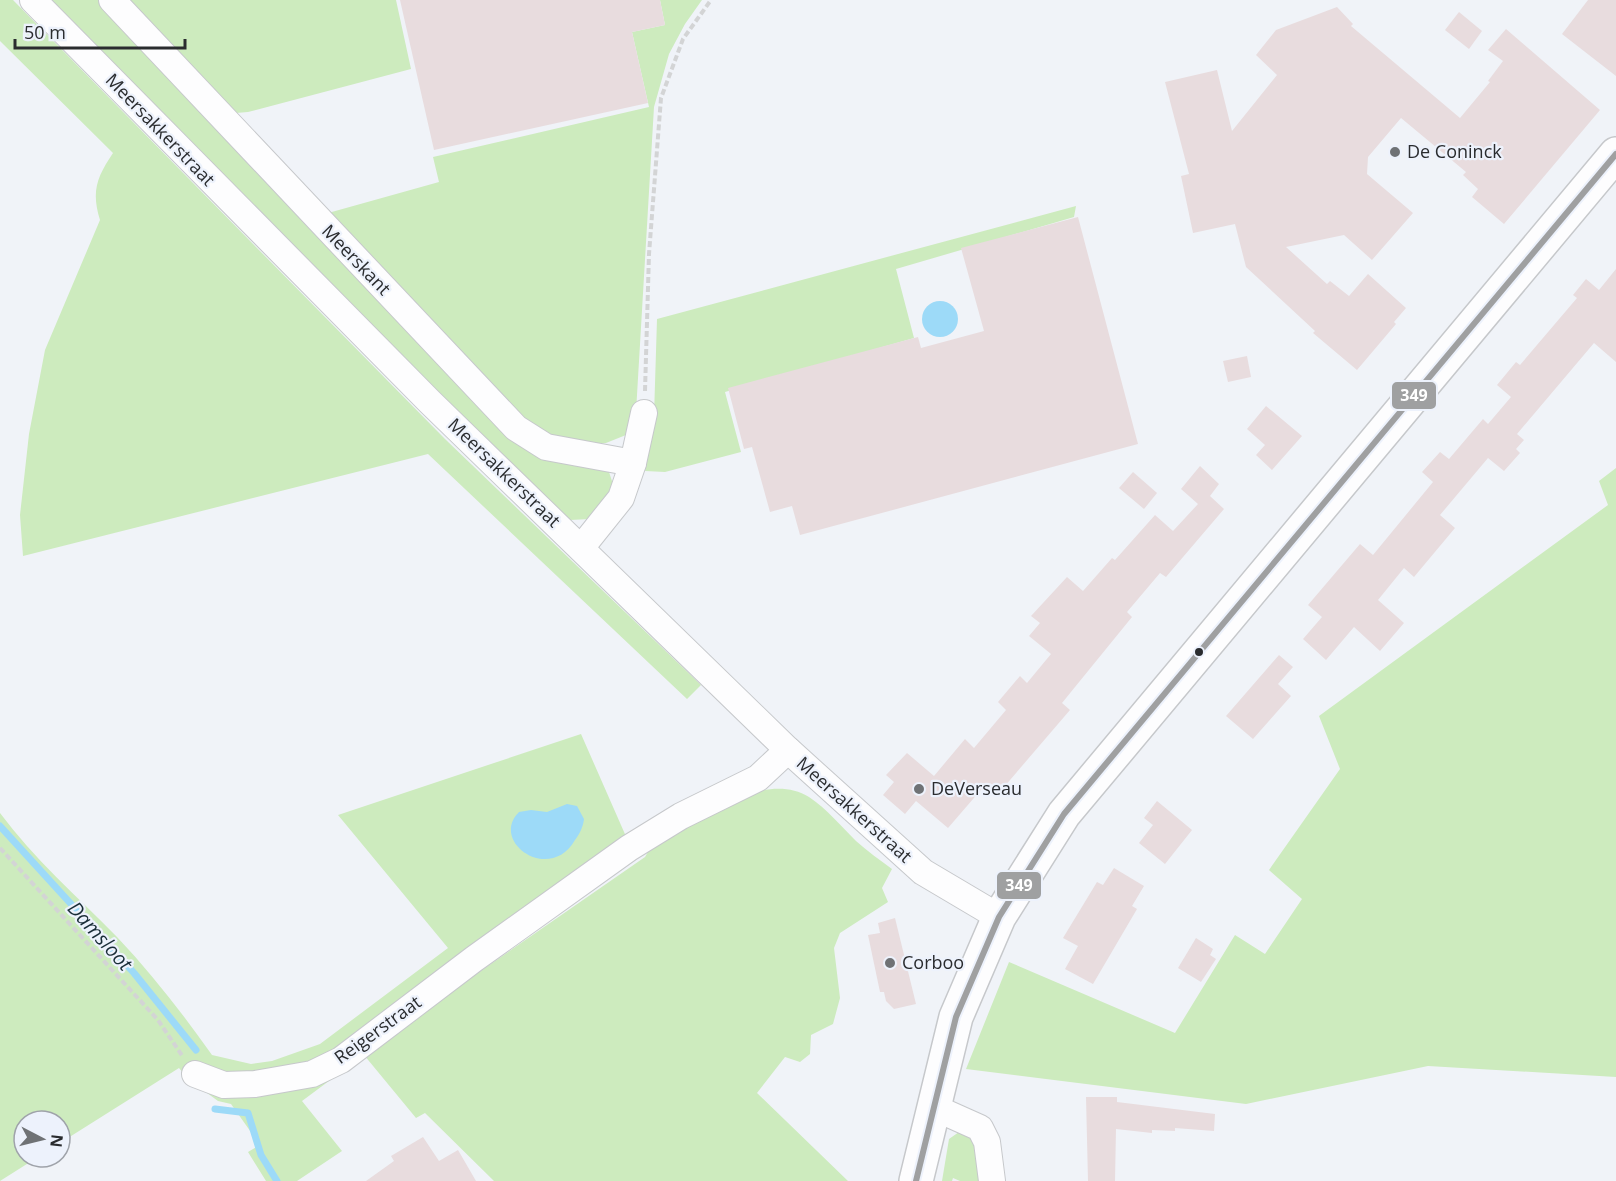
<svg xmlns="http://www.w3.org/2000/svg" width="1616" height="1181" viewBox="0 0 1616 1181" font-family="'Open Sans',sans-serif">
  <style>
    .green { fill: #cdebbe }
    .water { fill: #9ddaf8 }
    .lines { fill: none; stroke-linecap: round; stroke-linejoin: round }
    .stream { stroke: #9ddaf8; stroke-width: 7 }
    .building { fill: #e8dcde }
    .minor-casing { stroke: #c6c8cb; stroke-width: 28 }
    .secondary-casing { stroke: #c6c8cb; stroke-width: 36 }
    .path { stroke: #d3d4d5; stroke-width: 4; stroke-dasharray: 6 3; stroke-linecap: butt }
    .minor { stroke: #fdfdfe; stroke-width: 26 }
    .secondary { stroke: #fdfdfe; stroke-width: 33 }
    .bus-1-casing { stroke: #edf2fc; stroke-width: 10 }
    .bus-1 { stroke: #9fa0a1; stroke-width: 6 }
    .poi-dot { fill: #6f7275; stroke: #edf2fc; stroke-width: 2 }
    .bus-dot { fill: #2a2c2f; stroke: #edf2fc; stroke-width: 2 }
    .labels { text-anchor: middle; stroke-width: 4.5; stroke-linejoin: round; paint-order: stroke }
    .street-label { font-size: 18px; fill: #2a2c2f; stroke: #edf2fc }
    .poi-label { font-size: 18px; fill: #2a2c2f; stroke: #edf2fc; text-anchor: start }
    .water-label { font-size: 20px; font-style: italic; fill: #192d37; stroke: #edf2fc }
    .line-badge { stroke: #edf2fc; stroke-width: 2 }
    .badge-label { font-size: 16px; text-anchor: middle; font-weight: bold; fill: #fff }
  </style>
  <rect width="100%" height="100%" fill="#f0f3f8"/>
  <g class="green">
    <path d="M0,0H13L445,439L701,685L687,699L428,454L23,556L20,515L29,434L45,350L100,220C91,191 97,177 113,153L0,41Z"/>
    <polygon points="52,0 100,0 504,425 609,472 614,487 590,519 570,520 359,314"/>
    <polygon points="122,0 396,0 411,69 248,112 236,113"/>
    <polygon points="660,0 702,0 685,24 669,54 654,107 636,412 631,429 626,435 606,443 592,444 531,431 321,215 439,182 433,157 649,107 632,32 665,25"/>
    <polygon points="1076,206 1074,217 896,269 914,338 725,392 741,452 665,472 645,471 654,416 657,319"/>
    <polygon points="1616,468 1616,1077 1428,1066 1246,1104 966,1069 1009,962 1175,1033 1235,935 1265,954 1302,899 1269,870 1340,769 1319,716 1608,505 1599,481"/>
    <path d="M581,734L628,841L458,961L472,977L645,857L651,847C692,823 762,768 809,797C827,809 841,826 856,841C867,851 880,860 892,869L882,888L888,902L840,933L834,948L840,998L833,1024L811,1035L810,1054L800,1062L785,1057L757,1093L848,1181H494L425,1113L416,1118L364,1055L302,1101L342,1151L297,1181H266L248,1152L260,1145L231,1104L218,1101L188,1079L179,1068L60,1143V1121H24V1157H38L0,1181V813C34,859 77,896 117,937C152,974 183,1014 212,1055L251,1064L272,1061L320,1044L448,948L338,815Z"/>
    <polygon points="959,1132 968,1133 974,1141 983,1181 960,1181 953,1178 952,1181 942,1181 949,1139"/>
  </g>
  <g class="water">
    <circle cx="940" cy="319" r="18"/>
    <path d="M567,804L577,806L584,819C583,827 580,833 575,840C550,884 489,842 519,812L531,810L547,812Z"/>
  </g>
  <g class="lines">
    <g class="stream">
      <polyline points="0,826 134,973 196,1050"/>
      <polyline points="215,1109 248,1113 261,1155 277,1181"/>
    </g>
  </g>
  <g class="building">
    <polygon points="400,0 660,0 665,25 632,32 648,103 434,150"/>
    <polygon points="1588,0 1616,0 1616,76 1562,34"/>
    <polygon points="1337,7 1353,24 1351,26 1460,118 1490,82 1488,81 1503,61 1488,50 1506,29 1600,110 1504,224 1472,197 1478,189 1463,175 1466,172 1401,118 1368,157 1367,174 1413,213 1372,260 1344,235 1286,247 1327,284 1330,281 1349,296 1368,274 1406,308 1394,322 1396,324 1357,370 1313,333 1315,331 1246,267 1235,224 1193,233 1181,176 1189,174 1165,82 1217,70 1232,131 1277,75 1256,55 1276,30"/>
    <polygon points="1459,12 1482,31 1469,49 1445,30"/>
    <polygon points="1078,217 1138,444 800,535 792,506 770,512 752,447 744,449 728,388 918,337 921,348 984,331 961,248"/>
    <polygon points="1616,269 1616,362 1594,343 1517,434 1524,440 1516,449 1520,453 1504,471 1488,458 1440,515 1455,528 1414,577 1404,568 1378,600 1404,623 1380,651 1354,627 1326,660 1303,639 1322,617 1308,605 1360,544 1373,555 1433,482 1422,472 1440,452 1449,459 1483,419 1488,424 1511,397 1497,385 1516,362 1520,365 1577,298 1573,295 1586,279 1599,290"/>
    <polygon points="1247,356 1251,377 1228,382 1223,361"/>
    <polygon points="1266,406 1302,436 1272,470 1256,455 1265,445 1247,429"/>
    <polygon points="1200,466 1219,484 1210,496 1224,509 1166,577 1160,573 1127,612 1132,617 1062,703 1070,710 998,794 986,784 948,828 916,801 905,814 883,795 894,782 886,775 907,753 934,776 965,739 974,748 1006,710 998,702 1020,676 1027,683 1051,654 1029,636 1040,623 1031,616 1067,577 1083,591 1112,558 1115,560 1155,515 1173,531 1198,504 1181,489"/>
    <polygon points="1133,472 1157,493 1144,509 1119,488"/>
    <polygon points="1279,655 1293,667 1278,684 1291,696 1253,739 1226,716"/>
    <polygon points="1157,801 1192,830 1165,864 1139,843 1153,825 1144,818"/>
    <polygon points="1114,868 1144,886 1132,906 1137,909 1093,984 1065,969 1078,946 1063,938 1097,882 1103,885"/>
    <polygon points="895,918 916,1004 894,1009 886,1001 884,992 880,992 868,935 880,933 878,923"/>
    <polygon points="1196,938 1213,949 1210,955 1216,959 1201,982 1178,968"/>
    <polygon points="1086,1097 1117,1097 1117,1102 1215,1114 1214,1131 1175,1128 1175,1131 1152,1130 1152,1133 1116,1129 1115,1181 1088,1181"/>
    <polygon points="423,1137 439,1161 458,1150 476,1181 366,1181 394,1161 391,1156"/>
  </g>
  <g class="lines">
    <g class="minor-casing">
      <g id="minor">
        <polyline points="33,0 430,402 788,750 923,872 999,917"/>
        <polyline points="112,0 516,428 546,447 633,463"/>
        <polyline points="581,548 621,498 633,463 644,413"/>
        <polyline points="195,1074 224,1085 255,1084 312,1074 341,1060 474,959 629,848 681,816 758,778 788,750"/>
        <polyline points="933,1107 980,1128 987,1142 992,1181"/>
      </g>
    </g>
    <g class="secondary-casing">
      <polyline id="secondary" points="916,1181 956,1017 999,917 1064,814 1616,154"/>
    </g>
    <g class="path">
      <polyline points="645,391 649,254 661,98 683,39 711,0"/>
      <polyline points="0,848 158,1020 183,1057"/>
    </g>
    <use href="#minor" class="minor"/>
    <use href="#secondary" class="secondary"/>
    <g class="bus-1-casing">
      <polyline id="bus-1" points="916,1181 956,1017 999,917 1064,814 1616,154"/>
    </g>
    <use href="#bus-1" class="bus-1"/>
  </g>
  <g class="poi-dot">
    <circle cx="1395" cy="152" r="6"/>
    <circle cx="919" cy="789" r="6"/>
    <circle cx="890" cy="963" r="6"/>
  </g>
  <circle class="bus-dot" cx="1199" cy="652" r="5"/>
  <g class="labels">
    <g class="street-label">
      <text transform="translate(160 130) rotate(46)" y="6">Meersakkerstraat</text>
      <text transform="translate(356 260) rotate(46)" y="6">Meerskant</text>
      <text transform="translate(504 473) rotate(44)" y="6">Meersakkerstraat</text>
      <text transform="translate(854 810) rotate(42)" y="6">Meersakkerstraat</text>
      <text transform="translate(378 1030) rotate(-36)" y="6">Reigerstraat</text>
    </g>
    <g class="poi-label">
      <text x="1407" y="158">De Coninck</text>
      <text x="931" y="795">DeVerseau</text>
      <text x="902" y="969">Corboo</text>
    </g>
    <g class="water-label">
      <text transform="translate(100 936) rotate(48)" y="7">Damsloot</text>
    </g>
  </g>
  <g class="line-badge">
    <rect x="1391" y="381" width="46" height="29" rx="6" fill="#9fa0a1"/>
    <rect x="996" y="871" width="46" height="29" rx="6" fill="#9fa0a1"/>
  </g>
  <g class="badge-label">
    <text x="1414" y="401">349</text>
    <text x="1019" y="891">349</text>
  </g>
  <g transform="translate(42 1139) rotate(97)"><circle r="28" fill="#edf2fc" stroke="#9fa3aa" stroke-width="1.5"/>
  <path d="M0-4.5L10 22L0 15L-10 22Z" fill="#6f7275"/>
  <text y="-9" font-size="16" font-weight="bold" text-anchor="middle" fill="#2a2c2f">N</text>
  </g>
  <path d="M15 39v9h170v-9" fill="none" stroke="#2a2c2f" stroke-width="3"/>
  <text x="24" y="39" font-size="18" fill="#2a2c2f" stroke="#edf2fc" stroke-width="4.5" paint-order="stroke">50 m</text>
</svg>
